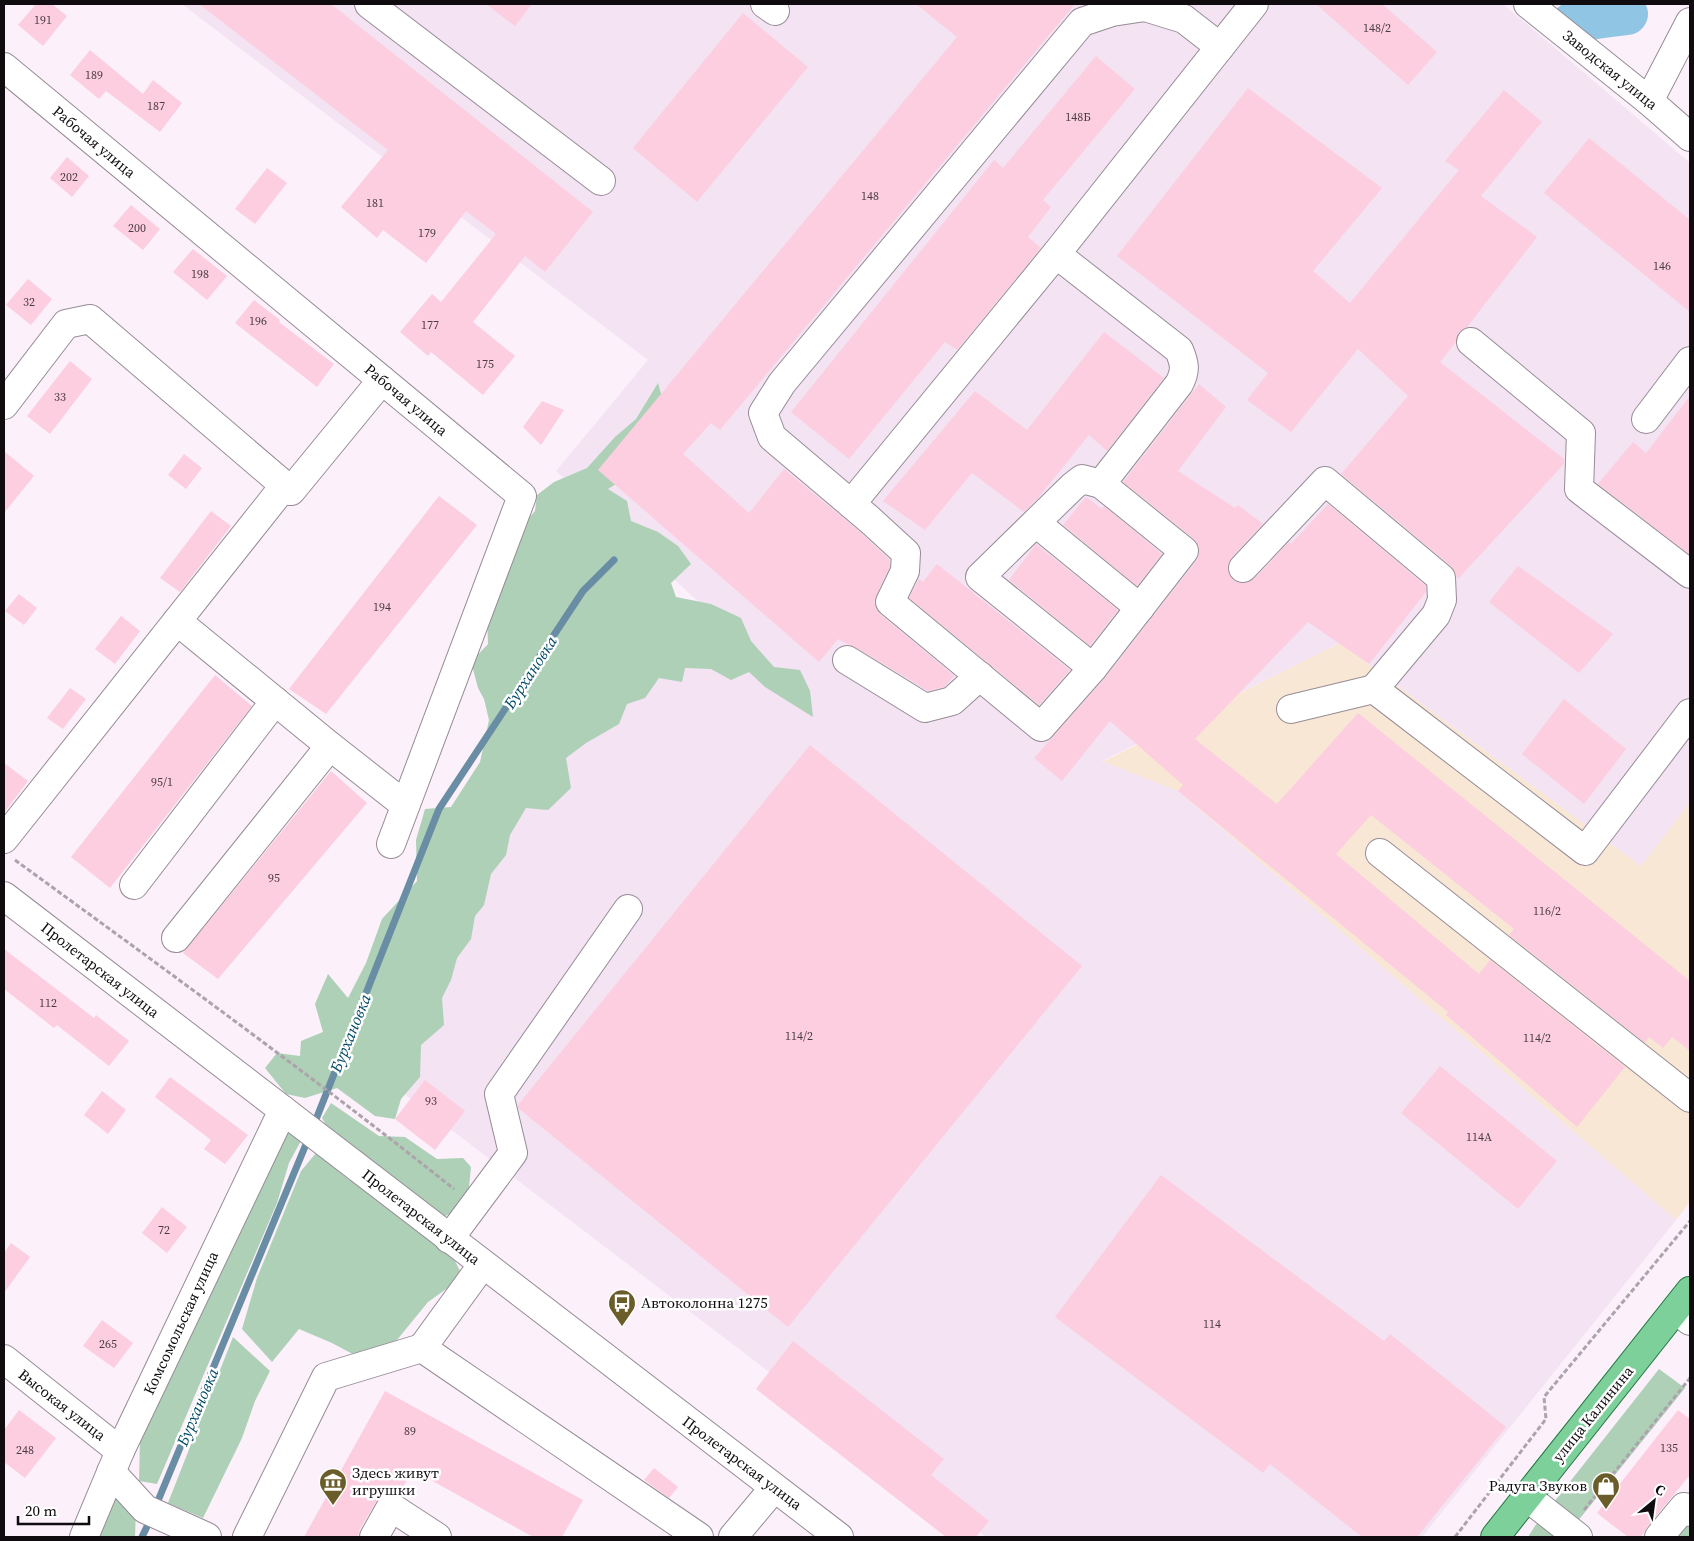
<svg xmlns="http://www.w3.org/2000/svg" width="1694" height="1541" viewBox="0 0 1694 1541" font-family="'Source Serif 4',serif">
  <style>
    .commercial { fill: #f9e7d6 }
    .built { fill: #f3e3f3 }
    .green { fill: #add0b6 }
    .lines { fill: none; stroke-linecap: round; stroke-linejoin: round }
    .stream { stroke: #698da4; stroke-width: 7 }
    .river { stroke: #90c5e4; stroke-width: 42 }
    .building { fill: #fccee0 }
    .minor-casing { stroke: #968c96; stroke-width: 30 }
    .major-casing { stroke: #1f763e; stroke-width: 30 }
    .path { stroke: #ada3ac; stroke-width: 3; stroke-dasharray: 5 2.5; stroke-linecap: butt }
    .minor { stroke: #fff; stroke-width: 28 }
    .major { stroke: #7dd09a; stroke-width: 28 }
    .labels { text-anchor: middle; stroke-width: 5; stroke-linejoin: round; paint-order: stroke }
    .number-label { font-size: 12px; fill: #4a3c43 }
    .street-label { font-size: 15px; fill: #0f0b0f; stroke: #fff }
    .poi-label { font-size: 15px; fill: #0f0b0f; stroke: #fff; text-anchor: start }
    .water-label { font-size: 16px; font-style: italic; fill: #004866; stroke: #fff }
  </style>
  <rect width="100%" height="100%" fill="#fcf0fb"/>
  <polygon class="commercial" points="1340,643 1641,866 1690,802 1690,1202 1676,1220 1178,791 1102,762"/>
  <polygon class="built" points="182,4 1503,4 1690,163 1690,802 1641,866 1340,643 1102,761 1178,791 1676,1220 1422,1537 986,1537 386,1080 484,808 702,605 556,471 648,360"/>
  <g class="green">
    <polygon points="658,383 669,422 635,472 608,489 627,501 631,521 658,532 678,546 691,564 671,583 676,597 711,604 741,618 751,641 774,667 800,670 810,691 813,717 765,687 749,672 731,680 711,669 685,668 682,682 659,678 645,698 627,704 619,724 586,743 566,758 571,788 548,810 526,808 510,835 506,855 491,874 484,905 475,916 471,939 457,958 451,980 442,998 444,1025 421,1045 420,1077 401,1099 395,1119 375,1116 337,1088 305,1098 286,1094 265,1068 277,1053 300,1056 301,1041 323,1032 315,1004 328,974 348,998 366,963 382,919 417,881 416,840 425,809 451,807 480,762 489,720 484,699 478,688 471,662 488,644 487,614 500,595 500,572 520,528 535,511 537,495 554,482 587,468 615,437 636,419"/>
    <polygon points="331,1103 379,1136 405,1137 437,1159 463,1158 471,1167 468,1197 452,1213 436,1220 331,1134 322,1118"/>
    <polygon points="288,1122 304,1135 289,1163 277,1203 157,1484 139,1481 140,1439"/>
    <polygon points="316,1153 348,1179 381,1197 451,1253 463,1277 428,1302 388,1351 362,1359 332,1343 299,1329 272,1362 242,1329 257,1278 301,1171"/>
    <polygon points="233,1337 270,1371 255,1401 242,1438 203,1518 168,1503"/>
    <polygon points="1659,1369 1685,1388 1573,1527 1585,1537 1528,1537 1535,1526"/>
    <polygon points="127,1466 136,1508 135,1537 94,1537"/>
    <polygon points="1690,1519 1690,1537 1666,1537"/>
  </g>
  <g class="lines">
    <g class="stream">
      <polyline points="313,1127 439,809 583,591 614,560"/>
      <polyline points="155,1508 309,1137"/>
      <polyline points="142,1537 151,1518"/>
    </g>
    <polyline class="river" points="1572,23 1596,18 1627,14"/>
  </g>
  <g class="building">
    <polygon points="36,4 52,4 67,16 43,46 18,25"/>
    <polygon points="199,4 331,4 593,212 545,272 525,256 473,322 515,356 483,395 431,352 428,356 400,332 432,294 441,302 496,234 466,211 426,263 383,230 377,238 341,207 388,150"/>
    <polygon points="486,4 532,4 515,26"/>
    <polygon points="916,4 1075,4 720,430 711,423 683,454 749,513 784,469 860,532 890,560 890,567 876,596 874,602 876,609 880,614 954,676 944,687 928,691 855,647 847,644 838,639 819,662 598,470 957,37"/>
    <polygon points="1316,4 1382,4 1437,52 1408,85"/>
    <polygon points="743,13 808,67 697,202 633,148"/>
    <polygon points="90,50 143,94 153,80 182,103 160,132 106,91 99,99 70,75"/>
    <polygon points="1096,56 1135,89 1043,200 1051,207 1028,237 1041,248 957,350 945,342 849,459 791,412 994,160 1003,168"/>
    <polygon points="1248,88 1382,188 1313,271 1350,303 1459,170 1445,161 1504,90 1542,122 1481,196 1537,237 1467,327 1459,332 1456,342 1440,362 1564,459 1564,464 1458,579 1451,566 1341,474 1408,396 1358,349 1291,432 1247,400 1268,373 1117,256"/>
    <polygon points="1589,138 1690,220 1690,312 1544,193"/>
    <polygon points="67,157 89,176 72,197 50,178"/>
    <polygon points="267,168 287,183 255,224 235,209"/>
    <polygon points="131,205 160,229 143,250 113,226"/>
    <polygon points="193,249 227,276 207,300 173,272"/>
    <polygon points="28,279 52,299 31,325 6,305"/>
    <polygon points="254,300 280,320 279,322 334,364 317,387 235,323"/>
    <polygon points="1104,332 1164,378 1107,451 1089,435 1038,498 1024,512 972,473 925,530 883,501 975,391 1027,430"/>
    <polygon points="70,361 92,379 50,434 27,416"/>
    <polygon points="1199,384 1226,407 1178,471 1235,508 1238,505 1263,524 1231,558 1228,564 1228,572 1233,580 1239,583 1247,583 1254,579 1289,542 1291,544 1328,504 1426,586 1426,592 1369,664 1308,622 1195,739 1277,804 1358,713 1690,981 1690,1051 1672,1037 1663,1048 1649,1037 1645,1043 1509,935 1514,929 1371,815 1336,854 1479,974 1490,960 1625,1067 1577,1127 1446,1015 1448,1012 1178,791 1183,785 1110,721 1062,781 1034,758 1105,678 1197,560 1199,553 1198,545 1194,539 1123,482"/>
    <polygon points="1690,396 1690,555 1598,484 1633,442 1646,453"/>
    <polygon points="542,401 564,410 541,445 523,427"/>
    <polygon points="4,451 34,476 4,513"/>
    <polygon points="184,454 202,468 186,489 168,475"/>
    <polygon points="439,496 477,525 326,714 289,689"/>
    <polygon points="1086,497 1102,509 1104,506 1162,554 1137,586 1063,525"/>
    <polygon points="211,511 231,526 180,592 160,578"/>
    <polygon points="1036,544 1118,610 1090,646 1009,580"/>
    <polygon points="937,564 1070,670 1039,705 909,598 919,579 923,582"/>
    <polygon points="1518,566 1613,634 1579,673 1489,602"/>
    <polygon points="19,594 37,608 24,625 5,611"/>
    <polygon points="121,616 140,631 115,664 95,649"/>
    <polygon points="215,675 252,706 110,888 71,857"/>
    <polygon points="70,688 86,699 63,729 47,718"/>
    <polygon points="1564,699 1626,749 1584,804 1522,754"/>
    <polygon points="810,745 1082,966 788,1327 518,1108 518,1105"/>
    <polygon points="4,763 28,781 4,813"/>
    <polygon points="331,771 367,803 218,979 183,953"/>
    <polygon points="4,949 94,1018 96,1015 129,1041 109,1066 57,1025 54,1028 4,989"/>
    <polygon points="1440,1066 1557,1161 1518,1209 1401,1113"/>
    <polygon points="170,1077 248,1135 225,1164 204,1149 211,1140 155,1097"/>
    <polygon points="425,1080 465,1111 435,1150 395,1119"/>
    <polygon points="102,1091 126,1110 108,1134 84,1115"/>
    <polygon points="1161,1175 1384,1341 1390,1334 1506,1427 1417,1537 1362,1537 1270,1464 1263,1473 1055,1317"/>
    <polygon points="162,1207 187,1227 167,1253 142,1233"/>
    <polygon points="11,1243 30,1257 4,1293 4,1253"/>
    <polygon points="102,1320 133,1343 114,1368 83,1346"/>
    <polygon points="793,1341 944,1459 931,1475 989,1521 976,1537 946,1537 756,1389"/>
    <polygon points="385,1391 583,1500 562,1537 533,1537 413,1470 399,1494 391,1491 384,1493 378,1499 360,1529 358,1537 304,1537"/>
    <polygon points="19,1410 56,1438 25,1478 4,1462 4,1430"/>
    <polygon points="1678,1410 1690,1419 1690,1475 1647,1527 1641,1537 1628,1537 1597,1513"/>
    <polygon points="654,1468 678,1487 669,1498 644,1480"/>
  </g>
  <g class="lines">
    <g class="minor-casing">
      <g id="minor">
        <polyline points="369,4 601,181"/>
        <polyline points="765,4 775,11"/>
        <polyline points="1528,4 1649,101 1690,137"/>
        <polyline points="4,67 522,496 391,844"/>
        <polyline points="1649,101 1690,22"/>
        <path d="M1056,254L1179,350C1185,364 1186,371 1179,384L1101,484L1184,551L1093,668L980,577L1073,486L1082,479L1101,484"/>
        <polyline points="1471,342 1581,433 1579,489 1690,574"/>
        <polyline points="4,405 66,324 90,319 291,491 382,380"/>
        <polyline points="1646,419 1690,361"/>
        <polyline points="851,504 1056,254 1254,4"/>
        <polyline points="1036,523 1140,608"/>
        <polyline points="1243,568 1325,481 1441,578 1442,600 1436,615 1374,689"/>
        <polyline points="177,621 330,746"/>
        <polyline points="847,660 925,708 952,701 980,676"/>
        <polyline points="1093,668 1041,727 890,602 905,571 906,553 870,520 772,437 763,413 782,383 1082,22 1112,12 1145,7 1184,19 1220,47"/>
        <polyline points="1291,709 1374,689 1585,851 1690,713"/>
        <polyline points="4,839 285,485"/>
        <polyline points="1380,853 1690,1098"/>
        <polyline points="134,885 275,701"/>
        <polyline points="4,896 839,1537"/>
        <polyline points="176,938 330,746 405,805"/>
        <polyline points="449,1239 513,1153 499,1094 628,909"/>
        <polyline points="1676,1310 1690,1321"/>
        <polyline points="422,1348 483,1264"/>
        <polyline points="4,1359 120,1451"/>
        <polyline points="111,1472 145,1509 207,1537"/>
        <polyline points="1527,1497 1578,1537"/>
        <polyline points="84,1537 120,1451 283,1110"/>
        <polyline points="247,1537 326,1377 422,1348 699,1537"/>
        <polyline points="374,1537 391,1507 437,1537"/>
        <polyline points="733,1537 774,1488"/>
        <polyline points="1659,1537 1684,1507 1690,1512"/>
      </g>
    </g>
    <g class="major-casing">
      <polyline id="major" points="1495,1537 1690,1291"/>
    </g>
    <g class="path">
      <path d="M15,860C163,968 311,1075 454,1189"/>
      <polyline points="1584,1510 1690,1378"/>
      <polyline points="1455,1537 1546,1419 1544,1397 1690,1221"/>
    </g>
    <use href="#minor" class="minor"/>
    <use href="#major" class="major"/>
  </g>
  <defs>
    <g id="bus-pin" transform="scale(1.4375)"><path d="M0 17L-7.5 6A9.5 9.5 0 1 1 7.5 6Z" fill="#6a5d2a" stroke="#fff"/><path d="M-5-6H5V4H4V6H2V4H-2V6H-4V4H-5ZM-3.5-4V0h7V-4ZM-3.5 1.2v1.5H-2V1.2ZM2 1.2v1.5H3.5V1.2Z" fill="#fff"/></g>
    <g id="museum-pin" transform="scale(1.4375)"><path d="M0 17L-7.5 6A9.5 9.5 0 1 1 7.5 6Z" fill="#6a5d2a" stroke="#fff"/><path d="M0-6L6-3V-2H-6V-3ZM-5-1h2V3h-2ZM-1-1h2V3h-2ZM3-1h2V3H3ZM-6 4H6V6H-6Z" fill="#fff"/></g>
    <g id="shop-pin" transform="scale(1.4375)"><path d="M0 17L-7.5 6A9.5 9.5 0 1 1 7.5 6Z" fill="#6a5d2a" stroke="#fff"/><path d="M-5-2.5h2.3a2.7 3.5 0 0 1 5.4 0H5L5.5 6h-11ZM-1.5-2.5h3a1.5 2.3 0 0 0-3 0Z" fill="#fff"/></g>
  </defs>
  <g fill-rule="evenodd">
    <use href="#bus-pin" x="622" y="1303"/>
    <use href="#museum-pin" x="333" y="1482"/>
    <use href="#shop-pin" x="1606" y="1486"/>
  </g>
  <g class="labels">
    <g class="number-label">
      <text x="43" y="24">191</text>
      <text x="1377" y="32">148/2</text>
      <text x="94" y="79">189</text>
      <text x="156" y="110">187</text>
      <text x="1078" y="121">148Б</text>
      <text x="69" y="181">202</text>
      <text x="870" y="200">148</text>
      <text x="375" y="207">181</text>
      <text x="137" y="232">200</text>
      <text x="427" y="237">179</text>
      <text x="1662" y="270">146</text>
      <text x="200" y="278">198</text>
      <text x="29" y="306">32</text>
      <text x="258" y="325">196</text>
      <text x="430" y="329">177</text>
      <text x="485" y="368">175</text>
      <text x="60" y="401">33</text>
      <text x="382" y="611">194</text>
      <text x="162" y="786">95/1</text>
      <text x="274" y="882">95</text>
      <text x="1547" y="915">116/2</text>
      <text x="48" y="1007">112</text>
      <text x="799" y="1040">114/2</text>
      <text x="1537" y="1042">114/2</text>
      <text x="431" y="1105">93</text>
      <text x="1479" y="1141">114А</text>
      <text x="164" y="1234">72</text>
      <text x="1212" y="1328">114</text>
      <text x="108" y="1348">265</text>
      <text x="410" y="1435">89</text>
      <text x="1669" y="1452">135</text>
      <text x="25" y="1454">248</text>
    </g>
    <g class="street-label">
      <text transform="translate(1610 70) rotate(39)" y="5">Заводская улица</text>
      <text transform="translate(94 142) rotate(40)" y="5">Рабочая улица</text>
      <text transform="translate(406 400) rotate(40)" y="5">Рабочая улица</text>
      <text transform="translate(100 970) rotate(38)" y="5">Пролетарская улица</text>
      <text transform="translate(421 1217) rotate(38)" y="5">Пролетарская улица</text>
      <text transform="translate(181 1323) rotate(-65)" y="5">Комсомольская улица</text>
      <text transform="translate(62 1405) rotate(38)" y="5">Высокая улица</text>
      <text transform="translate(1593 1414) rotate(-51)" y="5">улица Калинина</text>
      <text transform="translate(742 1463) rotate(37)" y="5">Пролетарская улица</text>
    </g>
    <g class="poi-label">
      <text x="641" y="1308">Автоколонна 1275</text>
      <text x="352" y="1478">Здесь живут<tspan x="352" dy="17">игрушки</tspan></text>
      <text x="1587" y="1491" text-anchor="end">Радуга Звуков</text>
    </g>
    <g class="water-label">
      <text transform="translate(530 672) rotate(-57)" y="6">Бурхановка</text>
      <text transform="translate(350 1033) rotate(-68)" y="6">Бурхановка</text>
      <text transform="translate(197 1407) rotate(-67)" y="6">Бурхановка</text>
    </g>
  </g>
  <rect width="1694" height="1541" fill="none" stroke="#0f0b0f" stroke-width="10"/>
  <g transform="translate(1654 1501) rotate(29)" stroke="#ffffff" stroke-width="4" paint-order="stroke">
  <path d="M0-4L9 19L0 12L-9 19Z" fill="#0f0b0f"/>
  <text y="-8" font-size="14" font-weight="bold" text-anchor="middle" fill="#0f0b0f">С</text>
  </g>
  <path d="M18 1516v8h71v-8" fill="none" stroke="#0f0b0f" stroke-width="2.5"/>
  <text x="25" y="1516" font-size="15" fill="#0f0b0f" stroke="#ffffff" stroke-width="4" paint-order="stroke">20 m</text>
</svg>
